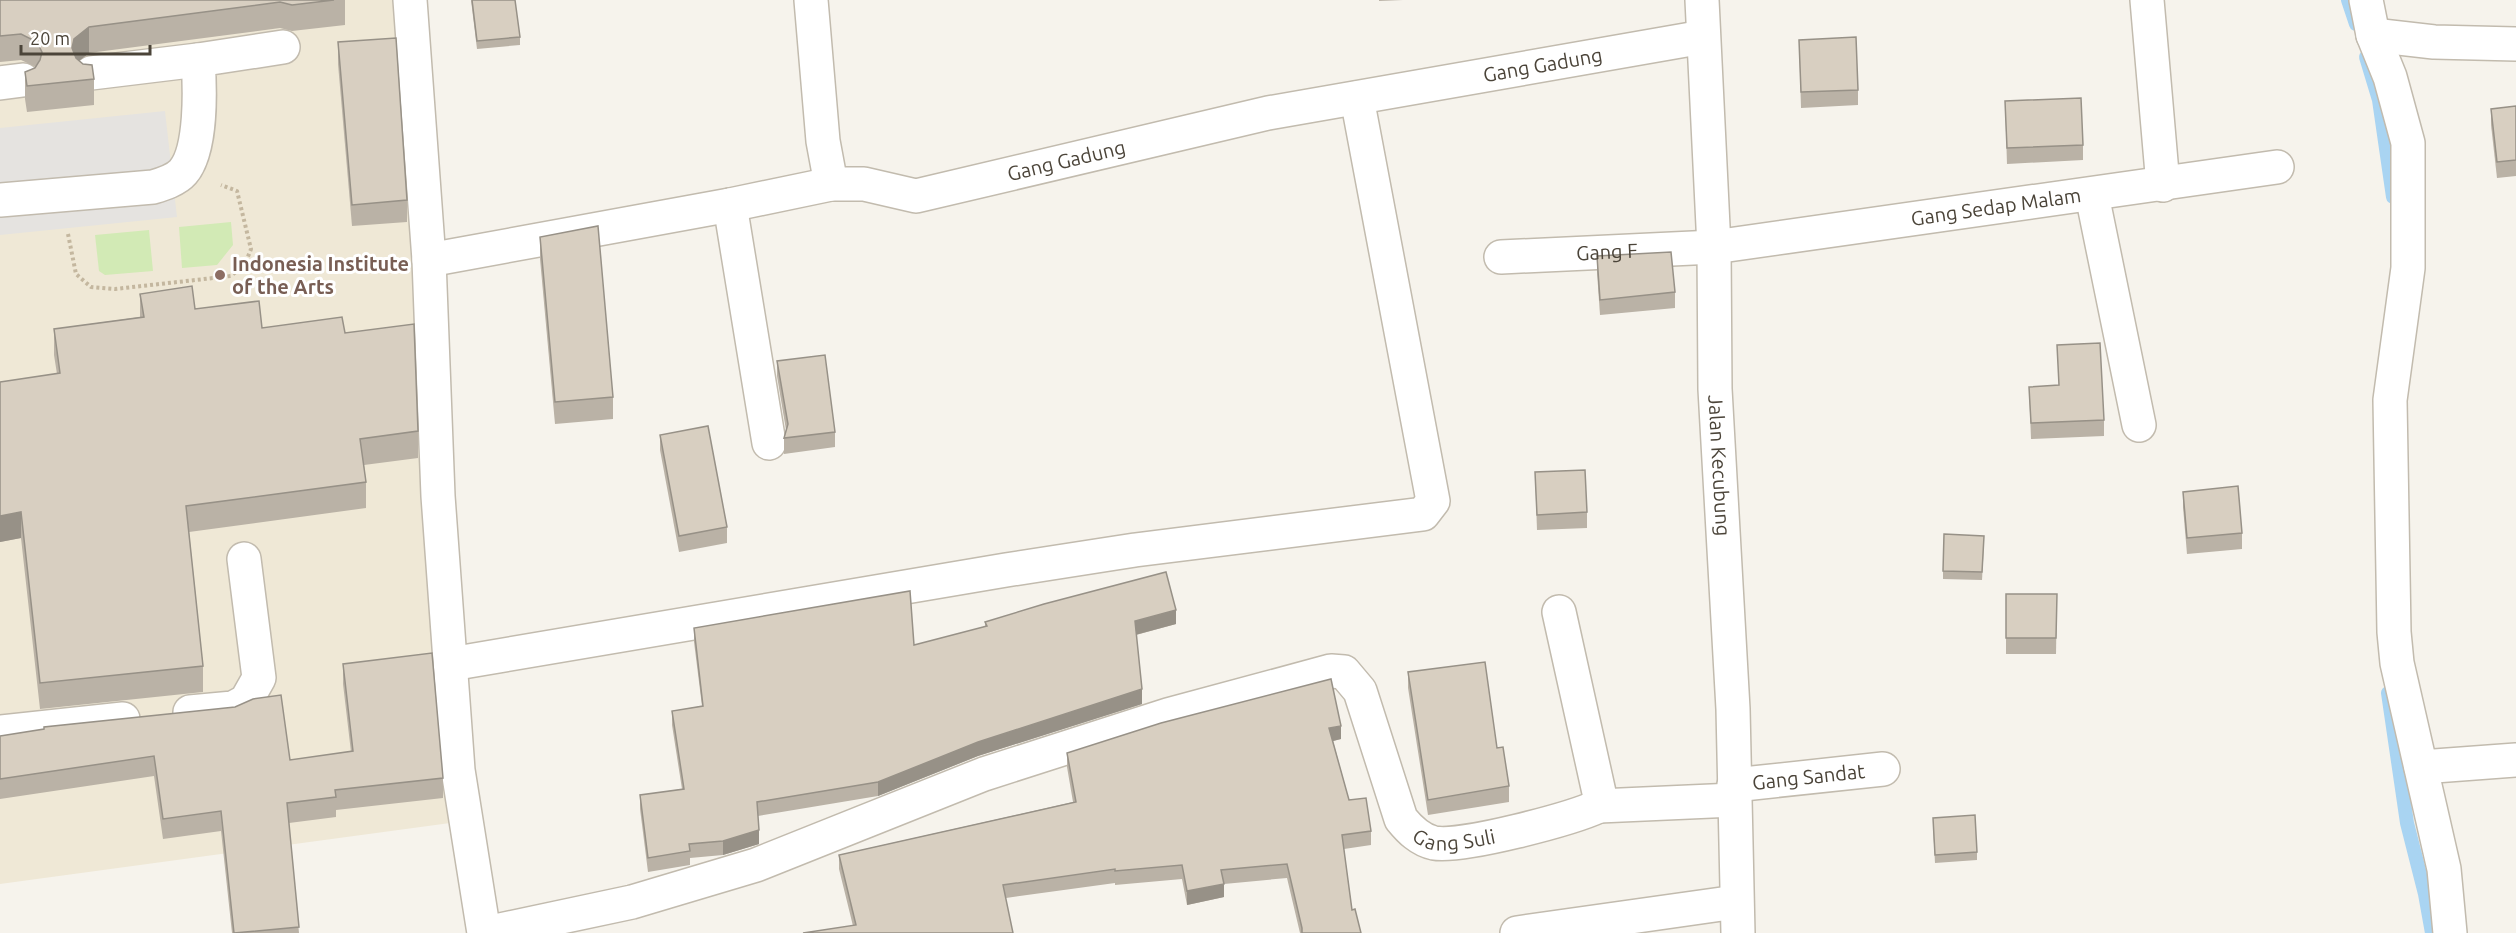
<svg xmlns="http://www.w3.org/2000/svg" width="2516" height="933" viewBox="0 0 2516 933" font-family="Ubuntu,sans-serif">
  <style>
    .education { fill: #efe8d6 }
    .green { fill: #d2eab5 }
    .parking { fill: #e5e3e0 }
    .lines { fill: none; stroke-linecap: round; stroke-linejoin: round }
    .stream { stroke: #a9d4f2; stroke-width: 14 }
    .minor-casing { stroke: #c2bbae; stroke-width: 36 }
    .path { stroke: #c4b79f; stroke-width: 4; stroke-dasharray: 3 3; stroke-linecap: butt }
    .minor { stroke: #fff; stroke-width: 33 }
    .wall { fill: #bab2a6 }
    .shaded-wall { fill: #979187 }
    .building { fill: #d8cfc1; stroke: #979187; stroke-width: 1.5 }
    .education-dot { fill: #8d6e63; stroke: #fff; stroke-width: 2 }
    .labels { text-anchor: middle; stroke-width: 6; stroke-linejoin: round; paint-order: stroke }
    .street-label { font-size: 20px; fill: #4b4439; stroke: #fff }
    .education-label { font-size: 20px; font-weight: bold; fill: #785e54; stroke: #fff; text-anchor: start }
  </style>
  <rect width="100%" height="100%" fill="#f6f3ec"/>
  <polygon class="education" points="0,0 421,0 465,821 0,884"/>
  <g class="green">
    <polygon points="231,222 233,245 217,265 182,268 179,227"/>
    <polygon points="149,230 153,271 105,275 99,271 95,235"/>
  </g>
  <polygon class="parking" points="165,111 177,217 0,235 0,128"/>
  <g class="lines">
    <g class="stream">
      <polyline points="2348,0 2356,24"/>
      <polyline points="2366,57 2379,100 2393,197"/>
      <polyline points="2388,693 2407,823 2425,894 2432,933"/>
    </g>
    <g class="minor-casing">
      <g id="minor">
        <polyline points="410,0 429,260 438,496 458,770 484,933"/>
        <polyline points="811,0 823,141 831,184"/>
        <path id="s1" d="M1702,0L1714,247L1715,389L1733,709L1738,933"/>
        <polyline points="2147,0 2163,185"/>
        <polyline points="2366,0 2373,35 2390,77 2408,143 2408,268 2390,400 2394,632 2397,663 2444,869 2450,933"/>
        <polyline points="2373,35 2434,42 2516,44"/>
        <polyline points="91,73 198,60"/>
        <polyline points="0,83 23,80"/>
        <polyline points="2092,195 2139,425"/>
        <path d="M0,200L153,187C163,184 176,180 183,172C202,150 200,88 198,60L283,47"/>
        <polyline points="730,205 769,443"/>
        <path id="s2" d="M1501,257L1714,247L2277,167"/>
        <path id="s3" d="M429,260L730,205L831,184H864L916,196L1268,113L1703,37"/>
        <polyline points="451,664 1006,570 1135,550 1423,514 1433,501 1357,98"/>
        <polyline points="190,712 233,708 246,701 259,678 244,559"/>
        <polyline points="0,732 123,719"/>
        <polyline points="2421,767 2516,760"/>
        <path id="s4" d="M1734,785L1883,769"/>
        <polyline points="1599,806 1734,800"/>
        <path id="s5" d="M486,933L632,902L756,865L984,774L1168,715L1331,671L1344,672L1360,691L1401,819C1410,830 1420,840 1434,843C1462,848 1571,819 1599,806L1600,797L1559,612"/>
        <polyline points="1517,933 1736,902"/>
      </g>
    </g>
    <polyline class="path" points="68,234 76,274 91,287 115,289 231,276 245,264 251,249 237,191 221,185"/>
    <use href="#minor" class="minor"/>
  </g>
  <g class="wall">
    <polygon points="0,0 345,0 345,25 292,31 280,28 89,53 79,61 94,79 94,105 27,112 25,99 25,72 36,67 21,60 0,62"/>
    <polygon points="471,0 520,37 520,45 477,49"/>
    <polygon points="1379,0 1403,0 1379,1"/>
    <polygon points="1799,40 1858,90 1858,105 1801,108"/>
    <polygon points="338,42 407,200 407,222 352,226 338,64"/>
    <polygon points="2005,101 2083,145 2083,160 2007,164"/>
    <polygon points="2516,106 2516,176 2497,178 2491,125 2491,109"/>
    <polygon points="540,237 613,397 613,419 555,424 540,259"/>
    <polygon points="1597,256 1675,292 1675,308 1600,315 1597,272"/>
    <polygon points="140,294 262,328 345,333 418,431 418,458 364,465 366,482 366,508 189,532 203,666 203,692 40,709 21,538 0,542 0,382 57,374 54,355 54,329 140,317"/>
    <polygon points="2057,345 2104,420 2104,436 2031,439 2029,387 2059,385"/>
    <polygon points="777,361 835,432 835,447 784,454 784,438 786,430 777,376"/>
    <polygon points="660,435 727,527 727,543 679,552 660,450"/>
    <polygon points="1535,472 1587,512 1587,528 1537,530"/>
    <polygon points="2183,492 2242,533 2242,549 2187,554 2183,507"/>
    <polygon points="1984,544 1982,580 1943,579 1943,571"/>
    <polygon points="2006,594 2057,594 2056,654 2006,654"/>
    <polygon points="985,622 1176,624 1136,635 1142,704 978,756 878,796 758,816 759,844 723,855 690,858 690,865 648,872 640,809 640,795 682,789 672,725 672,711 702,706 694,642 694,628 914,645 985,627"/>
    <polygon points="343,664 443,778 443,798 336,810 336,817 289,823 299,933 232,933 221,831 163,839 154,776 0,799 0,736 290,760 351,752 343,684"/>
    <polygon points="1408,672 1509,786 1509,802 1428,815 1408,688"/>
    <polygon points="1341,739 1333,741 1349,800 1371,831 1371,845 1344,849 1352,910 1361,933 1300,933 1287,878 1224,884 1224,897 1187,905 1182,879 1115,885 1115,883 1006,898 853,926 839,869 839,855 1073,802 1067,767 1067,753"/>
    <polygon points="1933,826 1977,852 1977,860 1935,863"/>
  </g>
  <g class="shaded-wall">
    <polygon points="89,27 89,53 74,65 72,48 74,39"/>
    <polygon points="21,512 21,538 0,542 0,516"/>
    <polygon points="1176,610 1176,624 1135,635 1135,621"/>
    <polygon points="1142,689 1142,704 978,756 878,796 878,782 978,742"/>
    <polygon points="1341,726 1341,739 1329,742 1329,728"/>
    <polygon points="759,830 759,844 723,855 723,841"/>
    <polygon points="1224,884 1224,897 1187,905 1187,891"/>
  </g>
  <g class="building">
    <polygon points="0,0 334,0 292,5 280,2 89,27 74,39 72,48 76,58 83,64 92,65 94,79 27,86 25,72 35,68 40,60 42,52 37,42 21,34 0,36"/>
    <polygon points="472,0 515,0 520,37 477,41"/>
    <polygon points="1856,37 1858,90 1801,92 1799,40"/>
    <polygon points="396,38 407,200 352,205 338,42"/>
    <polygon points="2081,98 2083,145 2007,148 2005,101"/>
    <polygon points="2516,106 2516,160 2497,162 2491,109"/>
    <polygon points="598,226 613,397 555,402 540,237"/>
    <polygon points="1671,252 1675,292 1600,300 1597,256"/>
    <polygon points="192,286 195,309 259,301 262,328 342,317 345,333 414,324 418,431 360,439 366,482 186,506 203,666 40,683 21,512 0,516 0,382 60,373 54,329 144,317 140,294"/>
    <polygon points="2100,343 2104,420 2031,423 2029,387 2059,385 2057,345"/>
    <polygon points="825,355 835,432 784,438 788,424 777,361"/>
    <polygon points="708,426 727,527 679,536 660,435"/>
    <polygon points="1585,470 1587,512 1537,515 1535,472"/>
    <polygon points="2238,486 2242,533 2187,538 2183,492"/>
    <polygon points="1944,534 1984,536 1982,572 1943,571"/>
    <polygon points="1166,572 1176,610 1135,621 1142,689 978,742 878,782 757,802 759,830 723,841 689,844 690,851 648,858 640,795 684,789 672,711 703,706 694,628 910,591 914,645 987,626 985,622 1044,604"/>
    <polygon points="2006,594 2057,594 2056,638 2006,638"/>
    <polygon points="432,653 443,778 335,790 336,797 287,803 299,927 234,933 221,811 163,819 154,756 0,779 0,736 44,729 44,727 235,707 253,699 281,695 290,760 353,751 343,664"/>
    <polygon points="1485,662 1497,748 1503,747 1509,786 1428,800 1408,672"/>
    <polygon points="1331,679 1341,726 1329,728 1349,800 1366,798 1371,831 1342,835 1352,910 1355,909 1361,933 1302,933 1302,928 1287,864 1221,870 1224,884 1187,891 1182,865 1115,871 1115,869 1003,885 1013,933 803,933 856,925 839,855 1076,802 1067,753 1161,723"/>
    <polygon points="1975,815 1977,852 1935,855 1933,818"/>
  </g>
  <circle class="education-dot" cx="220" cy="275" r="6"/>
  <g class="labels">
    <g class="street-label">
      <text dy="7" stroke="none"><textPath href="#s3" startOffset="1136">Gang Gadung</textPath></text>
      <text dy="7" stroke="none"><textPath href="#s3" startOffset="650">Gang Gadung</textPath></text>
      <text dy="7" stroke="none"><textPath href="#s2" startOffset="498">Gang Sedap Malam</textPath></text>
      <text dy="7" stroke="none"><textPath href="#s2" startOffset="106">Gang F</textPath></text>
      <text dy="7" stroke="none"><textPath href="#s1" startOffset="466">Jalan Kecubung</textPath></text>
      <text dy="7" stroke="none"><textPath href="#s4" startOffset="75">Gang Sandat</textPath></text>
      <text dy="7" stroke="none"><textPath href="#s5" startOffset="1120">Gang Suli</textPath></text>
    </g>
    <g class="education-label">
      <text x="232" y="271">Indonesia Institute<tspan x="232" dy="23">of the Arts</tspan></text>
    </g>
  </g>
  <path d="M21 45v9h129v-9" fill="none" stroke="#4b4439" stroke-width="3"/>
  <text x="30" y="45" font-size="18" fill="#4b4439" stroke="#ffffff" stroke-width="4.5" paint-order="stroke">20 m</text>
</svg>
